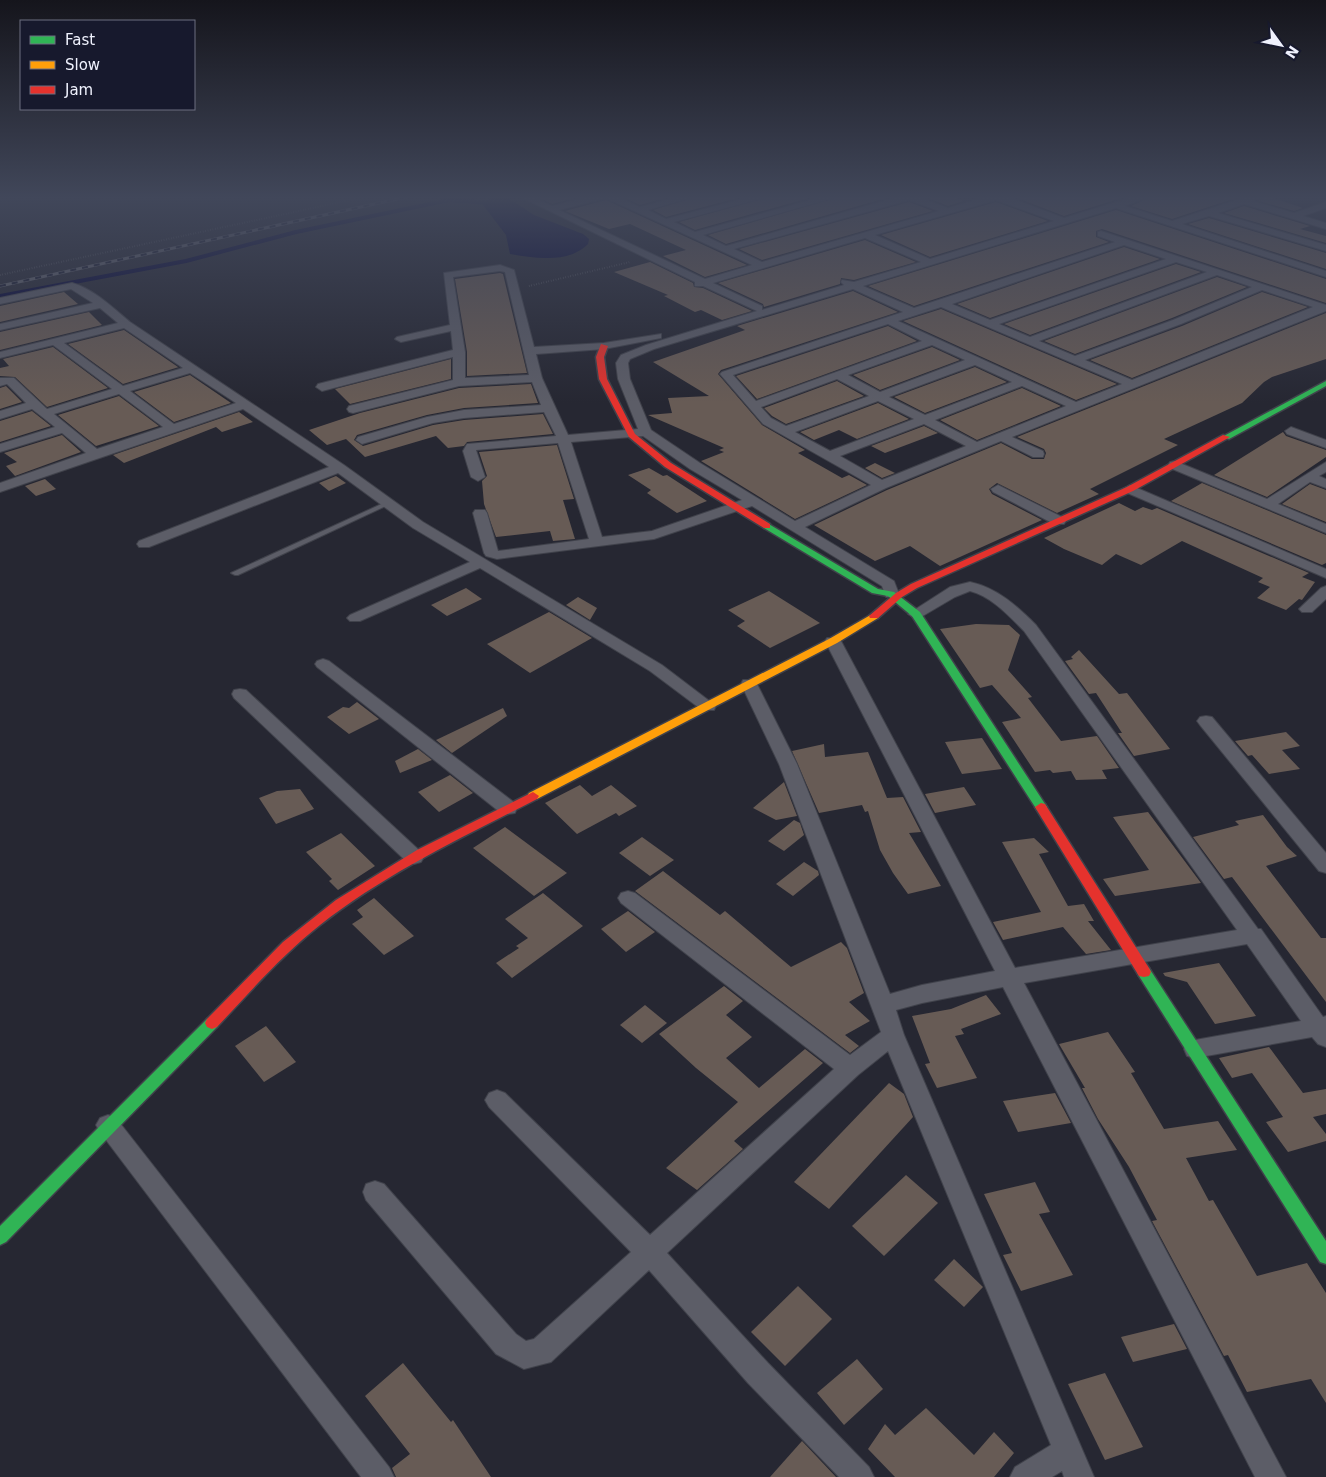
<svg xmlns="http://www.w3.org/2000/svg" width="1326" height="1477" viewBox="0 0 1326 1477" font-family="'DejaVu Sans',sans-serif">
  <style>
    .water { fill: #030436 }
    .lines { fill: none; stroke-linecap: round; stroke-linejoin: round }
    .stream { stroke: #030436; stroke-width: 4 }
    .building { fill: #675b55 }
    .lane-casing { stroke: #40424b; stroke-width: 2 }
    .street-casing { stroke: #40424b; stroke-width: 2 }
    .fast-casing { stroke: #40424b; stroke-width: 3 }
    .slow-casing { stroke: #40424b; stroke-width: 3 }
    .jam-casing { stroke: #40424b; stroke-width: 3 }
    .path { stroke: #62636b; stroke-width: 2; stroke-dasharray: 0.5 2; stroke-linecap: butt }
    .lane { fill: #5c5d67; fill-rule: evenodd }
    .street { fill: #5c5d67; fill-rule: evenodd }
    .fast { fill: #30b455; fill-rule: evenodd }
    .slow { fill: #ff9f0a; fill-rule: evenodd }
    .jam { fill: #e5322d; fill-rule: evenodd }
    .rail-casing { stroke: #62636c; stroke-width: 3 }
    .rail { stroke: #17192d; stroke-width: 2; stroke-dasharray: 6; stroke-linecap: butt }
  </style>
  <rect width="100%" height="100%" fill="#262732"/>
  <path class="water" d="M507,197L534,215L583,234L589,239L588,244C568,264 535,258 510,254L506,235L480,201Z"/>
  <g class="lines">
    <polyline class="stream" points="0,296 186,261 296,232 449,200 491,203"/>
  </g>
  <g class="building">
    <polygon points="536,196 582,196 552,204"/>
    <polygon points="621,196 672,196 640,205"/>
    <polygon points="699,196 745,196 666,217 653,210"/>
    <polygon points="772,196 816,196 695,230 679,222"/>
    <polygon points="842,196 893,196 726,244 708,235"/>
    <polygon points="923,196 950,196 964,201 948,206"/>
    <polygon points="1012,196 1128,196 1064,216"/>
    <polygon points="1153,196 1242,196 1172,219 1131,206"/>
    <polygon points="1265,196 1267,196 1303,208 1294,211 1258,201"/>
    <polygon points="606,200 747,265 705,277 663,256 686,250 630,224 609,229 565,211"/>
    <polygon points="909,202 933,211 762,260 739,249"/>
    <polygon points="996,202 1048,221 930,257 881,235"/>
    <polygon points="1244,206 1310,226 1300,229 1326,236 1326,243 1224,213"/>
    <polygon points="1116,210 1326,279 1326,303 1102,229 1096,231 1096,237 1109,242 914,306 868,286"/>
    <polygon points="1209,218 1326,253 1326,269 1188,224"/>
    <polygon points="865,240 916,262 854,280 841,278 840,284 764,307 763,304 718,283"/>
    <polygon points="1124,247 1160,259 990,318 957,304"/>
    <polygon points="650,262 693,283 694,287 703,288 752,311 722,320 701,310 695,312 664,296 668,295 614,272"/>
    <polygon points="1176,264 1201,272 1030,335 1004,324"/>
    <polygon points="500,273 503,274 527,373 467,376 467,352 455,279"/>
    <polygon points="1217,277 1247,287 1172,318 1075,354 1044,341"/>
    <polygon points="853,291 898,312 721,370 718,374 762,425 805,450 798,453 842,478 849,475 867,485 795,519 701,461 724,452 719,450 724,448 648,415 672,413 668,398 709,396 653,362 745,330 737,326"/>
    <polygon points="64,292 78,304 0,322 0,306"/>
    <polygon points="1262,292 1308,307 1132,378 1090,360 1182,326"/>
    <polygon points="941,309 1117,384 1076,400 903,321"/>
    <polygon points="89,312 102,325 0,350 0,332"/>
    <polygon points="1326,313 1326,359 1272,377 1264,382 1242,403 1164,439 1178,445 1090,489 1099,494 1057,513 997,483 989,489 992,494 1042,520 940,566 910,546 875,561 814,525 887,490 1001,443 1032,459 1044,459 1046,453 1044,449 1017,437"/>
    <polygon points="888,326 917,341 757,399 736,376"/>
    <polygon points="124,330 178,367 179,367 123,384 68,344"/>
    <polygon points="53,347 108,388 47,407 15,377 0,376 0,368 9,366 3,359"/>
    <polygon points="932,347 960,360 880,390 853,375"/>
    <polygon points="451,359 451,379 350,404 335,389"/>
    <polygon points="975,367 1007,382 925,413 894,397"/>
    <polygon points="190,375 231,403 174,422 134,392"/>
    <polygon points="837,381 864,396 786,424 772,416 764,408"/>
    <polygon points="531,384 538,403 464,408 427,415 357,435 354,440 363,446 433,425 464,420 543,414 553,434 467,442 464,446 448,448 436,436 365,457 346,439 327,445 309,430 360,413 459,388"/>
    <polygon points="6,386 22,402 0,409 0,388"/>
    <polygon points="1022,388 1061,406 977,440 940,420"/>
    <polygon points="119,396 159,426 96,446 58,415"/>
    <polygon points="878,403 909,419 857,439 839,430 814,440 800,432"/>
    <polygon points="32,411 51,426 0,442 0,421"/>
    <polygon points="239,412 253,422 222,432 216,427 124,463 113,455"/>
    <polygon points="924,426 938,433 885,453 871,446"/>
    <polygon points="1283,432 1286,436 1326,450 1326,457 1267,497 1214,475"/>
    <polygon points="62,435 81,452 15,476 6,466 17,462 4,453"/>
    <polygon points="557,445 574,499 563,500 575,539 553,541 550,531 496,537 484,504 482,481 487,476 479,452"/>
    <polygon points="875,463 895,473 882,478 865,468"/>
    <polygon points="649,468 663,476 667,475 707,501 677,513 647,493 651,490 628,475"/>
    <polygon points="336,476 346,483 329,491 319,483"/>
    <polygon points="45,479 56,489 36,496 25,486"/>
    <polygon points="1202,483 1326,535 1326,563 1322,565 1171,501"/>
    <polygon points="1310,484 1326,490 1326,522 1282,504"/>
    <polygon points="1119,503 1135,511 1143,507 1152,510 1157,508 1309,573 1302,577 1315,582 1302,600 1299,599 1286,610 1257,598 1270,587 1258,582 1263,578 1182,541 1141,565 1116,554 1102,565 1064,549 1044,538"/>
    <polygon points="466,588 482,599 447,616 431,605"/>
    <polygon points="769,591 820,623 770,648 737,626 745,621 728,610"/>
    <polygon points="578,597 597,608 590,620 566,605"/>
    <polygon points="549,612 592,638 530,673 487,644"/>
    <polygon points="976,624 1009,625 1020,635 1008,670 1032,697 1028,698 1061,741 1097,736 1119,768 1102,770 1107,779 1076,780 1071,771 1053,773 1050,770 1035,772 1002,722 1021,718 992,685 980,688 940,629"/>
    <polygon points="1079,650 1119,694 1127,693 1170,749 1134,756 1118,733 1122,733 1096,693 1089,694 1065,661 1073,659 1071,657"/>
    <polygon points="357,702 379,719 349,734 327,717 343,707 349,708"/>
    <polygon points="503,708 507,716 452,753 436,740"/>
    <polygon points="1286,732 1300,746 1282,750 1300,769 1269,774 1252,755 1248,756 1235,741"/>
    <polygon points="982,738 1002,769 962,774 945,742"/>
    <polygon points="824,744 825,757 868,752 887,798 903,797 921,832 909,833 941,886 908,894 893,873 880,850 868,811 865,812 862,805 819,813 792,751"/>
    <polygon points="418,749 432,760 400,773 395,761"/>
    <polygon points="450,775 473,793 439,812 418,792"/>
    <polygon points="784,782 797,816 776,820 753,808"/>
    <polygon points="580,785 592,796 611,785 637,806 619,816 616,813 577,834 545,803"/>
    <polygon points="964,787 976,805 935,813 925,794"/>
    <polygon points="300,789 314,809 276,824 259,798 277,791"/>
    <polygon points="1148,812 1201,883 1115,896 1103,879 1149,870 1113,817"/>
    <polygon points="1263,815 1287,847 1297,856 1266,866 1321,938 1326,938 1326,1002 1232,877 1224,879 1193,837 1239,825 1235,821"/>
    <polygon points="794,820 800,823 804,835 784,851 768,841"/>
    <polygon points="505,827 567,873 534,896 473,848"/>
    <polygon points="341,833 375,866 338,890 329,881 332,879 306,852"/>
    <polygon points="642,837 674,860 650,876 619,853"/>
    <polygon points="1034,838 1049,852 1039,854 1068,906 1084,904 1094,921 1088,921 1111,950 1086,954 1063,927 1003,940 993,922 1041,912 1002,842"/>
    <polygon points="804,862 818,871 819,875 793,896 776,884"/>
    <polygon points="663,871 720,915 725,911 791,967 841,942 847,948 864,993 849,1002 870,1021 845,1035 859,1046 850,1053 635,891"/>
    <polygon points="543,893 583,926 512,978 496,963 519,948 516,946 528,938 505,919"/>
    <polygon points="374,898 414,936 384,955 352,924 363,917 357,910"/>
    <polygon points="628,911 655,932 626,952 601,929"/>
    <polygon points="1219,963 1256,1016 1215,1024 1187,982 1165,976 1163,973"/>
    <polygon points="724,986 743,1001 726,1015 752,1037 726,1058 759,1088 805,1049 823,1063 734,1141 743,1149 697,1190 666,1168 738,1102 696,1068 659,1034"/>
    <polygon points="986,995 1001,1014 961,1029 964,1034 955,1036 977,1078 937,1088 925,1064 930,1063 912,1016 951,1009"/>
    <polygon points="645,1005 667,1023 642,1043 620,1025"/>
    <polygon points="266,1026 296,1062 264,1082 235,1046"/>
    <polygon points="1108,1032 1135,1072 1131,1073 1164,1129 1218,1121 1237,1150 1186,1158 1209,1201 1213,1200 1257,1276 1307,1263 1326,1293 1326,1403 1311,1379 1247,1392 1228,1355 1224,1356 1152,1221 1157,1220 1129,1167 1098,1119 1082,1088 1085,1088 1059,1044"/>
    <polygon points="1269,1047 1303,1093 1326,1089 1326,1114 1313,1117 1326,1134 1326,1141 1288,1152 1266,1122 1283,1117 1252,1073 1232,1078 1219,1058"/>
    <polygon points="889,1083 904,1094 913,1117 829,1209 794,1182"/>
    <polygon points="1055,1093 1071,1123 1018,1132 1003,1101"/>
    <polygon points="906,1175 938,1203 884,1256 852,1226"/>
    <polygon points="1035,1182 1050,1212 1039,1214 1073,1275 1021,1291 1003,1255 1012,1253 984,1194"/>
    <polygon points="954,1259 983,1287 964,1307 934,1280"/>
    <polygon points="798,1286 832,1319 785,1366 751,1332"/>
    <polygon points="1174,1324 1187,1349 1133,1362 1121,1337"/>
    <polygon points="857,1359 883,1389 844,1425 817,1393"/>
    <polygon points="403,1363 451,1422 453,1420 491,1477 396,1477 392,1468 410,1454 365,1396"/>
    <polygon points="1105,1373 1143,1447 1105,1460 1068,1384"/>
    <polygon points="926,1408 974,1455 994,1432 1014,1453 994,1477 895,1477 868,1449 885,1424 895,1435"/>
    <polygon points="802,1441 836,1477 770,1477"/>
  </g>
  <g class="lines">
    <g class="lane-casing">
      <polygon id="lane" points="388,501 391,503 390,504 238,575 235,575 231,573"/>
    </g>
    <g class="street-casing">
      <g id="street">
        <path d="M519,196H531L552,206L591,196H616L640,207L681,196H697L648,210L666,219L754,196H770L674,222L695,232L825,196H840L703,235L726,246L901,196H916L948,208L988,196H1005L1064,218L1136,196H1151L1125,206L1172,221L1249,196H1263L1253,201L1294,213L1326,202V208L1303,216L1326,223V229L1244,204L1218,213L1326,245V251L1209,216L1182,224L1326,271V277L1116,208L863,286L914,308L1115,242L1098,236V232L1101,231L1326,305V311L1012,437L1043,451L1044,454L1043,457H1033L1001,441L886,488L805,527L894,581L899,594L896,597H886L882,586L752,506L654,539L497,559L486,556L484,553L473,513L475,510H485L487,513L498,551L589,539L558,443L476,450L485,477L478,481L471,477L463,451L467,444L556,436L544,412L464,418L433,423L362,444L356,440L358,437L427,417L464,410L541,405L532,382L459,386L353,413L349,412L347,409L349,406L453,380V357L322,391L316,387L318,384L453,350L451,331L401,342L395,339L397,337L450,325L444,273L500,265L514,270L534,347L604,343L661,334V338L604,349L536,354L542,378L568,435L638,429L618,379L616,363L621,355L646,345L757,311L703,286H695V282ZM606,198L752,265L705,279L559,210ZM909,200L939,211L762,262L734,249ZM996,200L1054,221L930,259L875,235ZM865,238L921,262L854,282L842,280L841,282L844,285L762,310V306L713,283ZM1124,245L1166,259L990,320L952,304ZM1176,262L1207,272L1030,337L999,324ZM500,271L505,272L529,375L465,378V352L453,277ZM1217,275L1252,287L1173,320L1075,356L1039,341ZM853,289L903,312L722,372L720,374L763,424L871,485L795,521L700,463L651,430L630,379L628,363L630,359L654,349ZM1262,290L1313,307L1132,380L1085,360L1181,324ZM941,307L1122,384L1076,402L898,321ZM888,324L922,341L756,401L733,375ZM932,345L965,360L880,392L848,375ZM975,365L1012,382L925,415L889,397ZM837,379L869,396L786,426L771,418L761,407ZM1022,386L1066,406L977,442L935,420ZM878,401L914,419L830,451L795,432ZM924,424L966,446L882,480L840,456ZM643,436L690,469L742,500L652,531L602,537L571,442Z"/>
        <path d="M72,283C94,289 113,308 130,322L344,465L423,522L662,665L716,706L714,710H702L650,671L480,568L360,621H350L347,618L350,615L470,562L413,528L338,473L149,547H139L137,544L139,541L329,467L243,409L0,492V483L86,453L62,433L0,452V444L55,427L32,409L0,419V411L26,403L7,384L0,386V378H14L47,409L112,389L53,345L0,358V352L118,323L100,308L0,330V324L93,303L71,289L0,304V298ZM124,328L183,368L123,386L64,343ZM190,373L236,403L174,424L130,391ZM119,394L163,427L97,449L54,414Z"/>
        <polygon points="1291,427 1326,440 1326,448 1287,434 1285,431"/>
        <polygon points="1175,461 1267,499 1326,462 1326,472 1319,476 1326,479 1326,488 1310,482 1278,504 1326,524 1326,533 1170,468 1168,465 1170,462"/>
        <polygon points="998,485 1064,518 1066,521 1064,524 1054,524 993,492 991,489"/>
        <polygon points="1130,485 1326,569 1326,578 1125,492 1123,489"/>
        <path d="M970,582C997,588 1016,605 1036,625L1258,929H1261L1323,1017L1326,1016V1047L1318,1044L1312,1037L1195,1058L1187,1056L1184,1049L1187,1042L1195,1040L1301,1021L1247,944L1024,983L1286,1477H1255L1003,987L922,1003L896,1010L904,1035L1094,1477H1064L1062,1471L1052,1477H1010L1015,1467L1051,1445L888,1051L858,1075L667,1253L768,1363L869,1467L874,1477H839L748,1383L649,1270L551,1362L524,1369L496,1354L366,1200L363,1192L366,1184L375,1181L384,1184L516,1334L526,1341L534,1339L631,1252L489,1107L485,1100L489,1093L497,1090L505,1093L650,1235L834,1069L621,903L618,898L621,893L628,891L635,893L850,1055L881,1032L779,764L741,684L743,680H755L797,764L890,994L922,985L995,971L825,641L827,638H839L841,641L1015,968L1237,930L1024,631C1009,616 991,596 970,591L955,597L921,617L916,619L908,614L950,587Z"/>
        <polygon points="1326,586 1326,599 1312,612 1302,612 1299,609 1302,606 1321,588"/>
        <polygon points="323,659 329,661 515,803 517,808 515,813 508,814 501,813 317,667 315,664 317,661"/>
        <polygon points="240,689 246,690 421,852 424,857 421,862 414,864 407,862 234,698 232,694 234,690"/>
        <polygon points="1206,716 1212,717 1326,853 1326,873 1319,871 1200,725 1197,721 1200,717"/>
        <polygon points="108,1115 116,1118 389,1467 394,1477 361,1477 100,1132 96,1125 100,1118"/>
      </g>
    </g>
    <g class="fast-casing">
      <g id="fast">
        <polygon points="1326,381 1326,386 1229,439 1222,437"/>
        <polygon points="767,523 878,589 894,592 920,612 1045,804 1047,807 1045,810 1037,810 912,616 888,596 872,593 764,528 762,526"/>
        <polygon points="1144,967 1149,968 1326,1241 1326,1264 1320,1262 1139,976 1137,972 1139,968"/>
        <polygon points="212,1017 217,1019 219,1023 217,1027 6,1242 0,1245 0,1226 207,1019"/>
      </g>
    </g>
    <g class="slow-casing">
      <polygon id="slow" points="874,613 878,614 879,616 878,618 837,643 537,799 529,799 527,796 529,793 829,639"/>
    </g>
    <g class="jam-casing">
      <g id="jam">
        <polygon points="601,344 608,346 604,357 607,379 635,434 671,463 770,524 770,528 764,528 665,467 629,437 599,379 596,357"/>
        <polygon points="1223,435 1230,437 1133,491 917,588 902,597 878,618 870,618 869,616 896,593 911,584 1127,487"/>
        <path d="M533,792L539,796L537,799C463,837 386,873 320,925C282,955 250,992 217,1027L212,1029L207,1027L205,1023L207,1019L283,942L336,900L417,850Z"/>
        <polygon points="1041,803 1045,804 1149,968 1151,972 1149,976 1144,977 1139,976 1035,807"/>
      </g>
    </g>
    <g class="path">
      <polyline points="0,275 369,196"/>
      <polyline points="529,286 630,262"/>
    </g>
    <use href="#lane" class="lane"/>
    <use href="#street" class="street"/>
    <use href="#fast" class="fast"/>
    <use href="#slow" class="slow"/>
    <use href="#jam" class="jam"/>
    <g class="rail-casing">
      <polyline id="rail" points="0,286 411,196"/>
    </g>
    <use href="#rail" class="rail"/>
  </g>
  <linearGradient id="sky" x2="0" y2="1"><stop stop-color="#15151c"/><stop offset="0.49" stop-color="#41475a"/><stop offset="1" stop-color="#41475a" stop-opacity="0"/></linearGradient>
  <rect width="1326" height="403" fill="url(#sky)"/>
  <rect x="20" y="20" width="175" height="90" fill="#17192d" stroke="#6d6f80"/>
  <rect x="30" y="36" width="25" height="8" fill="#30b455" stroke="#6d6f80"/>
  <text x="65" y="45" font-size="15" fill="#eff1fd">Fast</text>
  <rect x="30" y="61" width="25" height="8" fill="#ff9f0a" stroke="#6d6f80"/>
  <text x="65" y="70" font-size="15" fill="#eff1fd">Slow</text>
  <rect x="30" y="86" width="25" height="8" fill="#e5322d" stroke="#6d6f80"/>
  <text x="65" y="95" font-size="15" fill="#eff1fd">Jam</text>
  <g transform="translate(1281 45) rotate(123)" stroke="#17192d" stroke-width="4" paint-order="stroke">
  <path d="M0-4L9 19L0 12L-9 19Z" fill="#eff1fd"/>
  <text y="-8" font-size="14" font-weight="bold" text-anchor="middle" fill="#eff1fd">N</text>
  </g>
</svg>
